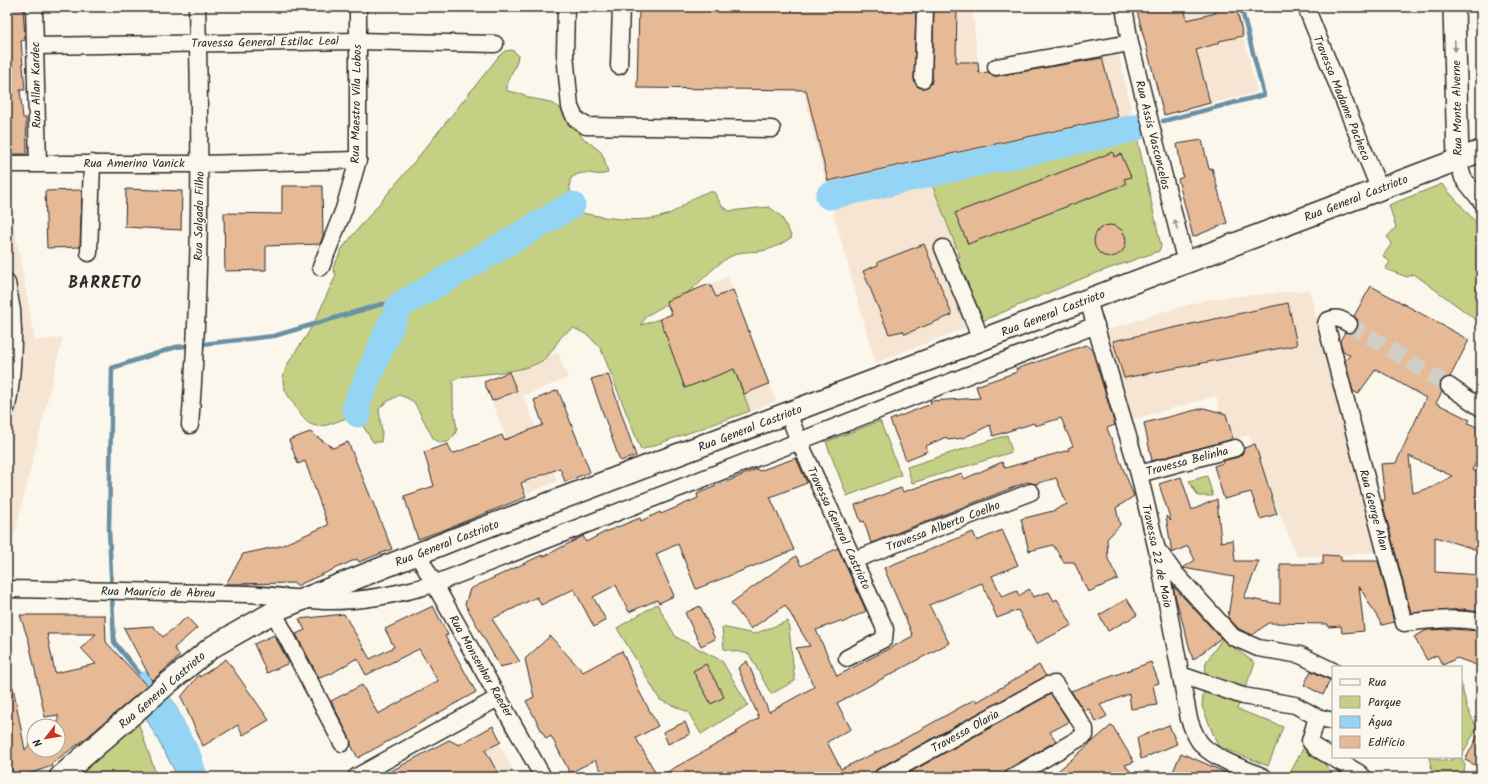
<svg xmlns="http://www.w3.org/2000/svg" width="1488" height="784" viewBox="0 0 1488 784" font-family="Kalam,sans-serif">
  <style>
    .built { fill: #f5e5d2 }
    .green { fill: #c4d084; stroke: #787e58; fill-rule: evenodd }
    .water { fill: #94d4f5; stroke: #6a90a4 }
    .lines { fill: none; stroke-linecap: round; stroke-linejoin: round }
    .stream { stroke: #6a90a4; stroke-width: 4.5 }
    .river { stroke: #94d4f5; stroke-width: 27 }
    .building { fill: #e7ba97; stroke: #2b2b2b; fill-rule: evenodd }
    .minor-tunnel { stroke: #d1cec5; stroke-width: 16; stroke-dasharray: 16 8; stroke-linecap: butt }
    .minor-casing { stroke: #2b2b2b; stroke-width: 19 }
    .major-casing { stroke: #2b2b2b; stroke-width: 24 }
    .minor { stroke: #fbf7ec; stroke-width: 16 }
    .major { stroke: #fbf7ec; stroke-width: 21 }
    .oneway { fill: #93918c }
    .labels { text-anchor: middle; stroke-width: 3; stroke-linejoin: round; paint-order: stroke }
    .street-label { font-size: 12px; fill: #2b2b2b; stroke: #fbf7ec }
    .district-label { font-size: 16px; font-weight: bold; letter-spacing: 1px; fill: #2b2b2b; stroke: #fbf7ec }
  </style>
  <rect width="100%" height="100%" fill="#fbf7ec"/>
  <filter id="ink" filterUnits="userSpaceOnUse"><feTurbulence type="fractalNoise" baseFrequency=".025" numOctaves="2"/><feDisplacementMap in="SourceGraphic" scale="8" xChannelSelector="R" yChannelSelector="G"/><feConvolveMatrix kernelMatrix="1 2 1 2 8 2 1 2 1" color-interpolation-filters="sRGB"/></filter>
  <g filter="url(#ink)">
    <g class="built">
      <polygon points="927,7 972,7 979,73 1117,47 1161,246 1159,251 1088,276 975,324 875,363 829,196 803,90 888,89 928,81"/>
      <polygon points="1136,7 1236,7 1257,92 1164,115"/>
      <polygon points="7,185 35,341 63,337 7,565"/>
      <polygon points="728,277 776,401 750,411 734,369 697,289"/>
      <polygon points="1309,290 1378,552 1297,557 1249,435 1228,440 1216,396 1131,420 1108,330 1162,312 1210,299"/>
      <polygon points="558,353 568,378 523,396 557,481 528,493 484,382"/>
      <polygon points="499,743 517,777 437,777 486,751"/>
    </g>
    <g class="green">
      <path d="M512,50L518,55C517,71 506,74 507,91L523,94L529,98L546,101L559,107L582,137L601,152L604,158L608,173C593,178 587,167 571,178C566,191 576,202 582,213C608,218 646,225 671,213C686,206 697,191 714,192L722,206L729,211L769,207L781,216L792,237C782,244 773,249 761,251C753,252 744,251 736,254C717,261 703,281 687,293L734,369L750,411L641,450L601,349L589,336L574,328C558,335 557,346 547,357C530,373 484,373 461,377L453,381V405L457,429L454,436L448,442L440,443L433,438L414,402L407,398L399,395L385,403L379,409L382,433L381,442H373L361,423L355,417C342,417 330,427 317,426C307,425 302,417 297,409C292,401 282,389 283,379C285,362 300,347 308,333C319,316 326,294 336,276L333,268L343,247L415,161L499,56L505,51ZM667,304L672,315L641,325L646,316Z"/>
      <polygon points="1135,128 1161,246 1159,251 1088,276 975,324 949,262 960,257 928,174"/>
      <polygon points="1442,184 1481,228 1481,312 1475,319 1414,274 1407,277 1385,269 1390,262 1383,256 1392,243 1387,237 1396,227 1389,205"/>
      <polygon points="880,421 901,475 847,496 826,442"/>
      <polygon points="1007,435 1012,452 912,483 907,467"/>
      <polygon points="1207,476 1213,496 1198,496 1189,481"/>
      <polygon points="657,604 676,637 722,661 748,705 701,734 688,712 660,700 617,628"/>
      <polygon points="788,621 795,681 771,694 749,654 724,649 722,627 754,634"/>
      <polygon points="1222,639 1255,663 1237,709 1283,727 1268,766 1218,746 1202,706 1206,662"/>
      <polygon points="1461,683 1467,708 1477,728 1461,757 1465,765 1463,777 1442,777 1432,771 1429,757 1445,761 1454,759 1455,757 1461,757"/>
      <polygon points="137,719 157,777 77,777"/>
      <polygon points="1306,743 1332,773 1289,775"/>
    </g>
    <polygon class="water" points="172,699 201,756 206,777 178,777 146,718"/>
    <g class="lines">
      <g class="stream">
        <polyline points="1163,121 1264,95 1241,7"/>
        <polyline points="148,684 114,642 109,529 112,368 176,347 274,336 382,304 399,306"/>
      </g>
      <g class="river">
        <polyline points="829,196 1135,128"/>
        <polyline points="358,414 355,407 399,306 572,205"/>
        <polyline points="148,684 188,757 194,777"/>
      </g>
    </g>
    <g class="building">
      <polygon points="7,7 23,7 25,40 21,41 25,90 20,90 23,118 26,118 27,154 7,154"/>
      <polygon points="639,7 916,7 914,79 918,87 923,88 931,84 932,79 934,7 957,7 956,62 978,62 979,73 988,72 992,76 997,76 1102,58 1118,117 828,181 806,90 637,88"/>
      <polygon points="1136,7 1184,7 1187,20 1216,13 1214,7 1236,7 1243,36 1219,41 1219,43 1196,50 1210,103 1164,115"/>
      <polygon points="1202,140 1209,169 1212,168 1227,223 1193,237 1178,179 1183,177 1177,144"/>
      <polygon points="1113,152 1114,157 1121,154 1131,177 1124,179 1126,184 968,244 955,213"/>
      <polygon points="282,186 322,186 323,236 320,244 266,246 266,270 225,271 224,213 282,214"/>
      <polygon points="126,189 182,191 181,230 125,227"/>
      <polygon points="82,190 80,247 47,248 45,191"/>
      <circle cx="1110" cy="241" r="16"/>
      <polygon points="924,244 952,315 905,334 903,331 889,334 863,271 878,265 878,262"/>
      <polygon points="710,284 716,297 733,290 769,384 744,394 734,369 685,388 660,319 672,314 666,301"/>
      <path d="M1371,286L1469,340L1450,377L1441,381L1440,386L1442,392L1436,403L1470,420L1468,423L1481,429V452L1472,470L1481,474V551L1435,537V572L1481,575V612L1463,610L1466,609L1411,613L1382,501L1385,500L1381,464L1396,463L1426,398L1376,369L1358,394L1353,391L1345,361L1350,355L1343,351L1340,341L1345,332H1353L1357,329L1358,320L1354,316ZM1409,456L1452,476L1433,487L1413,493Z"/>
      <polygon points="1288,303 1297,345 1124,378 1113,341"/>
      <polygon points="1086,345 1092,350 1115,425 1107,428 1134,496 1116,508 1120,525 1107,539 1108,559 1118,579 1088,592 1074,562 1064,562 1053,545 1029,551 1021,519 1053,511 1067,504 1056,478 1035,484 1027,482 871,543 864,521 861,522 855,505 901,488 903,492 962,473 964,479 1002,462 1005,468 1069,450 1068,448 1073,446 1061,418 1035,426 1034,423 993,436 990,425 963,438 948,440 946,437 926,446 928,451 906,460 890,420 931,404 930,401 980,398 976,386 1017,372 1016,369"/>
      <polygon points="509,372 517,391 492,401 484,382"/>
      <polygon points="608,374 636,456 620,461 591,379"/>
      <polygon points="558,390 590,472 565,482 560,468 521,483 526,497 446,529 418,539 404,496 434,486 424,452 448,444 452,454 502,435 504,440 543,425 534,400"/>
      <polygon points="1204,408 1226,414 1233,439 1152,461 1144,423"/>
      <polygon points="310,432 333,448 348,442 392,549 359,562 357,559 296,586 295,583 226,584 243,554 280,546 328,525 305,461 298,464 289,440"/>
      <polygon points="1255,444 1277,514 1260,519 1251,492 1224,499 1214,466 1223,463 1222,461 1238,457 1242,454 1244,448"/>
      <polygon points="796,458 807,483 770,497 794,550 696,589 678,544 656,554 674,596 659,603 657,600 629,612 616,585 593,597 606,620 594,627 574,589 541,605 537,597 492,619 520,662 500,667 465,604 470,589 542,555 543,557 583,536 586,542 605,532 640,518 641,521 660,512 661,514 698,498 697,494 757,469 759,471"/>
      <polygon points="1181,477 1192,510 1217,499 1221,542 1233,540 1235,561 1259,561 1244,598 1280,604 1280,564 1323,564 1323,555 1341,556 1341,561 1378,561 1394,622 1382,625 1359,586 1364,631 1342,633 1341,626 1328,627 1328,624 1268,623 1253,635 1239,629 1228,617 1234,577 1183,568 1195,560 1188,546 1172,553 1166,516 1171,521 1159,484"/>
      <polygon points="1002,530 1018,565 992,576 1002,597 1017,591 1019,596 1029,589 1033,597 1049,592 1054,601 1057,599 1072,625 1036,644 1018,610 997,618 982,583 929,605 949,643 837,703 851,729 827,742 841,769 902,740 975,699 977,702 1039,665 1046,676 877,769 871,777 605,777 595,760 570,773 551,736 546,739 526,701 534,697 525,659 550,636 583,672 622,651 640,693 658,726 636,738 658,777 737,733 736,732 759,718 738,668 747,661 769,712 814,687 796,648 810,646 785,605 751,629 731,603 796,556 801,566 838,548 866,611 842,623 840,621 816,630 837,676 913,636 884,568 973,532 977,541"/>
      <polygon points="1173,586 1221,638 1193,660 1176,599"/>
      <polygon points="1127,599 1137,615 1108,631 1099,615"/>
      <polygon points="433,606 448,635 445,636 476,692 358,758 351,745 350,739 331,701 362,685 378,714 438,681 419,649 366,675 357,658 331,674 319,678 296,634 305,630 299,619 344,614 370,659 394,647 385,629"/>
      <polygon points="700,606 715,639 701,646 685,613"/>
      <path d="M20,615H105L106,642L147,686L85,739L51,764L52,766L20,777H14L7,756V688L13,687L25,750L34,739V750H58V715L45,717L29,642ZM47,634H96L81,648L96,664L55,673Z"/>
      <polygon points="187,617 197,628 174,648 180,656 152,681 124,628 153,626 163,637"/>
      <polygon points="1452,629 1481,631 1481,660 1479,666 1457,658 1443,665 1437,655 1427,660 1414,637 1427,630"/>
      <polygon points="274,635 289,663 267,673 254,644"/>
      <polygon points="226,659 269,720 243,735 238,725 203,746 181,697 199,675 200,677"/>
      <polygon points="1151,662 1159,683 1153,685 1157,705 1131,709 1129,694 1100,705 1107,716 1096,722 1089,709 1084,711 1071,691"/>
      <polygon points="706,664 724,697 711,704 693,671"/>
      <polygon points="1311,671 1330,680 1323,695 1304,685"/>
      <polygon points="1051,694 1069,722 1050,732 1056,741 1008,769 1004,777 906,777 905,775"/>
      <polygon points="685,722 690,734 668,744 663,732"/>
      <polygon points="1112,725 1134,762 1125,765 1135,777 1051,777"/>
      <polygon points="1169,725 1177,744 1141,759 1137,738"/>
      <polygon points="493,726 501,742 485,750 500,777 380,777 449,740 459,745"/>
      <polygon points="1481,730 1481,768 1465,760"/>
      <polygon points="1181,753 1236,777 1179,777 1172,774"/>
    </g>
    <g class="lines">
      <polyline class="minor-tunnel" points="1349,324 1449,386"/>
      <g class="minor-casing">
        <g id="minor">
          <polyline points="34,7 38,163"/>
          <polyline points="566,7 565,54 570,107 575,118 586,126 772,129"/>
          <polyline points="1124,7 1130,43 1186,263"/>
          <polyline points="1306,7 1379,188"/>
          <polyline points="36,46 357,41 495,44"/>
          <polyline points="619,66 621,7"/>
          <polyline points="996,67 1130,43"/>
          <polyline points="923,79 925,7"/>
          <polyline points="1458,160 1463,178 1481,201"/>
          <polyline points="7,164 200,164 358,160"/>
          <polyline points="943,248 975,324 980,340"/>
          <polyline points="89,253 92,163"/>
          <polyline points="321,267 344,209 358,160 358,7"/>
          <polyline points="7,283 12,310 13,332"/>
          <path d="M1088,300L1139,474L1157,550L1189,719C1192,728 1196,739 1203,746C1217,760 1246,769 1264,777"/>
          <path d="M1349,324C1341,319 1336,316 1327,321L1326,324L1404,623C1430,620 1455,617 1481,622"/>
          <path d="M7,328L13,332C13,357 12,382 7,407"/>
          <polyline points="1449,386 1481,408"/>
          <polyline points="788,413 799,441 885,629 884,639 847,658"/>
          <path d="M190,425C201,286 201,146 197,7"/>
          <polyline points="1139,474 1235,448"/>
          <polyline points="1160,553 1173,571 1233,637 1258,648 1300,655 1333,671"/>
          <polyline points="418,555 543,777"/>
          <polyline points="854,560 1031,492"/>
          <path d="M7,589C87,590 166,592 246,594C272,595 298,599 324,601C361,602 399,594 434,584L1096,325"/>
          <polyline points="274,613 342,743"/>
          <polyline points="1181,675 1243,696 1295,705 1317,717 1333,721"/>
          <polyline points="1317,717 1310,741 1316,748 1359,773 1363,777"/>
          <polyline points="356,777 498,698"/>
          <polyline points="882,777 1048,685 1055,684 1085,729 1085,735 1013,777"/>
        </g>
      </g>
      <g class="major-casing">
        <g id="major">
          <polyline points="1454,7 1458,160"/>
          <polyline points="60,777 167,684 212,647 281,608 465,535 1481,151"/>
        </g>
      </g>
      <use href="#minor" class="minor"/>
      <use href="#major" class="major"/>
    </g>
    <defs><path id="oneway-solid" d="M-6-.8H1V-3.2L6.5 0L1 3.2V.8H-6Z"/></defs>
    <g class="oneway">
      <use href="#oneway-solid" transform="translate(1455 46) rotate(88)"/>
      <use href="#oneway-solid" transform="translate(1176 225) rotate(-105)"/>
    </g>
  </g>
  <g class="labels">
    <g class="street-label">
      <text transform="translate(265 42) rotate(-1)" y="4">Travessa General Estilac Leal</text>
      <text transform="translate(36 85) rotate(-91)" y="4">Rua Allan Kardec</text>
      <text transform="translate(1342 98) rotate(68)" y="4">Travessa Madame Pacheco</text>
      <text transform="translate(356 104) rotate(-89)" y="4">Rua Maestro Vila Lobos</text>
      <text transform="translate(1457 108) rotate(-91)" y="4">Rua Monte Alverne</text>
      <text transform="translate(1153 135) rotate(76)" y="4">Rua Assis Vasconcelos</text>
      <text x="134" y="167">Rua Amerino Vanick</text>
      <text transform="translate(1356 198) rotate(-21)" y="4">Rua General Castrioto</text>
      <text transform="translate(199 216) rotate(-89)" y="4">Rua Salgado Filho</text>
      <text transform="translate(1053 313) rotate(-21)" y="4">Rua General Castrioto</text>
      <text transform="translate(750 428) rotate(-21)" y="4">Rua General Castrioto</text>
      <text transform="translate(1187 461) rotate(-15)" y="4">Travessa Belinha</text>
      <text transform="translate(1374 510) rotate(75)" y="4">Rua George Alan</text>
      <text transform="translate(943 526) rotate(-21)" y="4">Travessa Alberto Coelho</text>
      <text transform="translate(839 528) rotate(65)" y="4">Travessa General Castrioto</text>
      <text transform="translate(447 543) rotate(-21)" y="4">Rua General Castrioto</text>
      <text transform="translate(1157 556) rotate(78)" y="4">Travessa 22 de Maio</text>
      <text transform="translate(158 592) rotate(1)" y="4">Rua Maurício de Abreu</text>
      <text transform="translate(481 666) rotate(60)" y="4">Rua Monsenhor Raeder</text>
      <text transform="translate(162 690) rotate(-41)" y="4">Rua General Castrioto</text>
      <text transform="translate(965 731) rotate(-29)" y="4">Travessa Olaria</text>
    </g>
    <g class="district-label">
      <text x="105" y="288">BARRETO</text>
    </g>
  </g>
  <rect width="1488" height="784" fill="none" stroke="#fbf7ec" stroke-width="24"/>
  <rect x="12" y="12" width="1464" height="760" fill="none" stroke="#2b2b2b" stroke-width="1.5" filter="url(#ink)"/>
  <rect x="1332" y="666" width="130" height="92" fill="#fbf7ec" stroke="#a8a59f"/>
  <rect x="1340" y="679" width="20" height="6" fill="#fbf7ec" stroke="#a8a59f"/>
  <text x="1368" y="686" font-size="12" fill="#2b2b2b">Rua</text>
  <rect x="1340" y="696" width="20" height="12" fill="#c4d084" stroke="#a8a59f"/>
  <text x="1368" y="706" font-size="12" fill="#2b2b2b">Parque</text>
  <rect x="1340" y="716" width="20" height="12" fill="#94d4f5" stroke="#a8a59f"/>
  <text x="1368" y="726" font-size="12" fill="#2b2b2b">Água</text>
  <rect x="1340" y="736" width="20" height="12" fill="#e7ba97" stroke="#a8a59f"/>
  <text x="1368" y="746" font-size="12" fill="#2b2b2b">Edifício</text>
  <g transform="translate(46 738) rotate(239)"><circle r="19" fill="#fbf7ec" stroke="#a8a59f"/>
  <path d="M0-3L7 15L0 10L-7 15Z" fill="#c8321e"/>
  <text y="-6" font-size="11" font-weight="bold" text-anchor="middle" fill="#2b2b2b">N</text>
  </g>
</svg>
